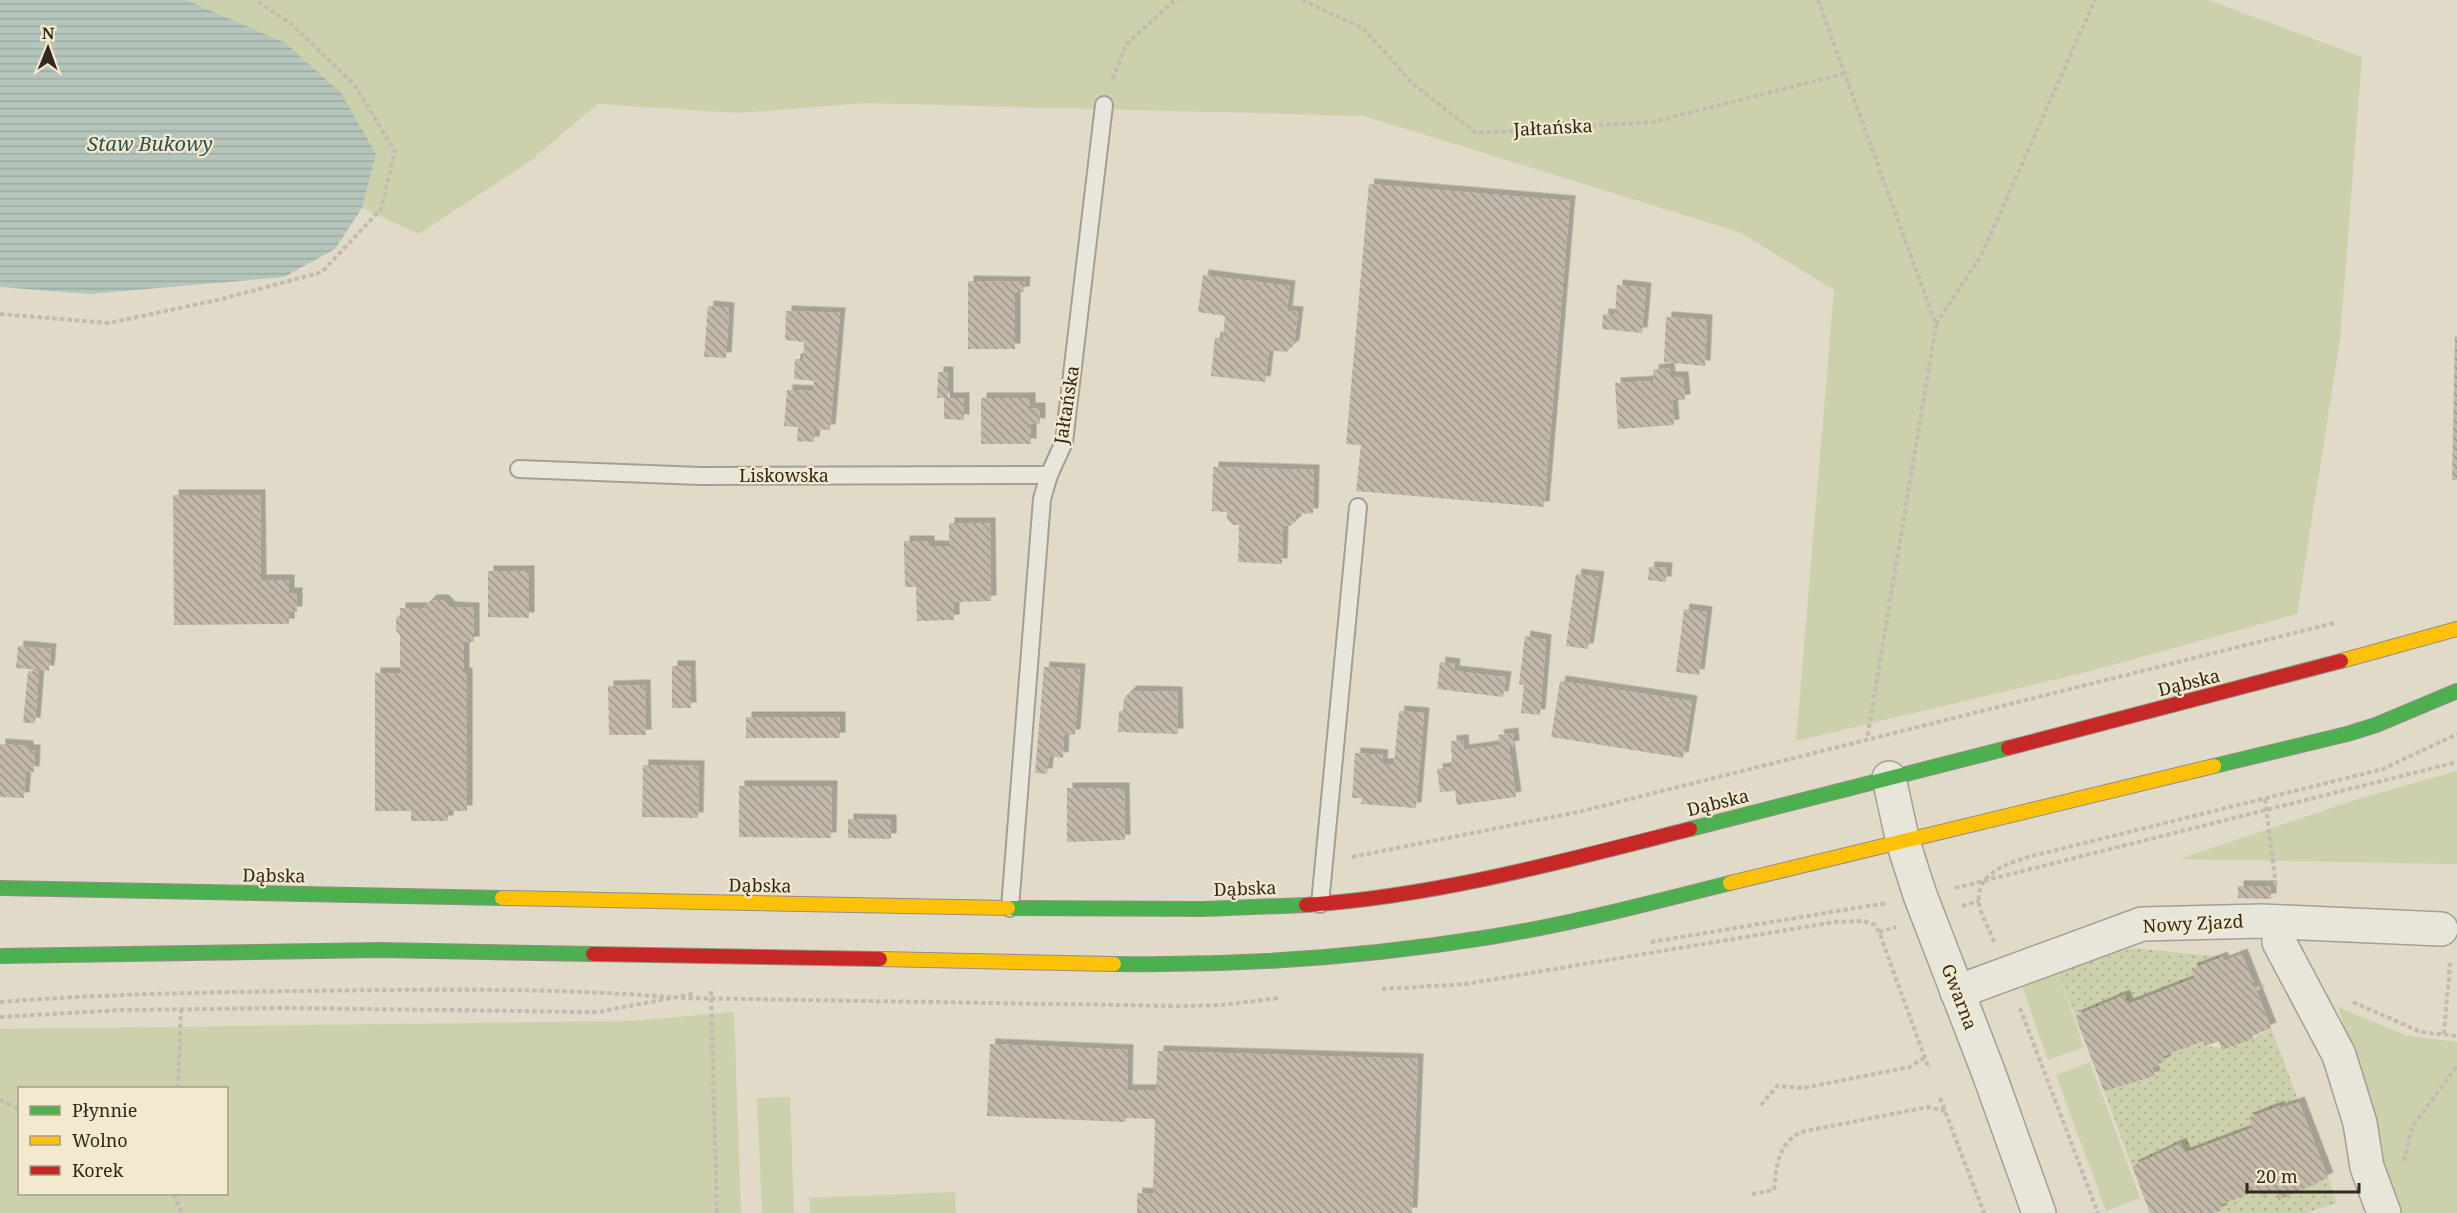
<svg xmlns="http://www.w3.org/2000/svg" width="2457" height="1213" viewBox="0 0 2457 1213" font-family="'Noto Serif',serif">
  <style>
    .green { fill: #cdd0ac; fill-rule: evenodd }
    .garden { fill: url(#garden-dots) }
    .water { fill: url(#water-rules) }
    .building { fill: url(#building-back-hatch); filter: url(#shadow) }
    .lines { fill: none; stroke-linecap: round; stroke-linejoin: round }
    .lane-casing { stroke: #a59f93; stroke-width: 20 }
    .street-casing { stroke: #a59f93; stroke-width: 36 }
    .fast-casing { stroke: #948e83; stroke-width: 16 }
    .slow-casing { stroke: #948e83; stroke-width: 16 }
    .jam-casing { stroke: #948e83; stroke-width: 16 }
    .path { stroke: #c1bbb1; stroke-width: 4; stroke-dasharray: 4.5 3; stroke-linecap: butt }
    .lane { stroke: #e8e5da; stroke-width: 16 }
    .street { stroke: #e8e5da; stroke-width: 33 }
    .fast { stroke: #4caf50; stroke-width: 14 }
    .slow { stroke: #ffc107; stroke-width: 14 }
    .jam { stroke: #c62828; stroke-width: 14 }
    .labels { text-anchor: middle; stroke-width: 4.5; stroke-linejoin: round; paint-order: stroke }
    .street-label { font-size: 18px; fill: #32281c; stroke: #f2e9ce }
    .water-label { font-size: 20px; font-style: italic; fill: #2c5150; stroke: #f2e9ce }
  </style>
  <defs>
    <pattern id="garden-dots" width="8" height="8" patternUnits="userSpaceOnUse" patternTransform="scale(1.5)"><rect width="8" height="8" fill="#cdd0ac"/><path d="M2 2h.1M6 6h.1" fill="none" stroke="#b0b393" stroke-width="1.8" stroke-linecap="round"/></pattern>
    <pattern id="water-rules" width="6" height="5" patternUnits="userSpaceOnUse" patternTransform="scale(1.5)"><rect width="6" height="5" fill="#b5c5bc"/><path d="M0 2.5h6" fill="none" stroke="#9ca9a1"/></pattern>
    <pattern id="building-back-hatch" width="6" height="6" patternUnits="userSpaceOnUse" patternTransform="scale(1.5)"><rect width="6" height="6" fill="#c3b9aa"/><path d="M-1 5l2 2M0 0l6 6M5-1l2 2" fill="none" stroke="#9f968a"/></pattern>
    <filter id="shadow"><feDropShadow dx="5.5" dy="-5.5" stdDeviation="0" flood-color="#0004"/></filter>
  </defs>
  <rect width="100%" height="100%" fill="#e0dac9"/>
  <g class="green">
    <polygon points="186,0 2208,0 2362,57 2340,340 2297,614 2083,673 1796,741 1834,290 1739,232 1364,116 865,103 739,113 598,104 530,161 419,234 362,208 376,154 284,42"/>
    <polygon points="2457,771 2457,864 2179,859 2361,798"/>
    <polygon points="2058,973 2084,1047 2048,1060 2022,986"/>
    <polygon points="2338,1007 2405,1035 2457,1042 2457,1213 2399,1213"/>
    <path d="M734,1012L741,1213H0V1029L631,1021ZM20,1088H226V1194H20Z"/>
    <polygon points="2090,1062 2140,1198 2106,1211 2056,1075"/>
    <polygon points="790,1097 794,1213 762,1213 757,1098"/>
    <polygon points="955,1192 956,1213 810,1213 809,1198"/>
  </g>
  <g class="garden">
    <polygon points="2132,948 2222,957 2192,969 2195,978 2128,1004 2124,995 2075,1016 2058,973"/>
    <path d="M2271,1028L2299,1102L2279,1106L2248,1119L2252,1128L2185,1153L2181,1144L2132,1166L2104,1091L2155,1076L2164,1056L2203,1041L2205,1046C2230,1052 2250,1041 2271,1028Z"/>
    <polygon points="2328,1178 2337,1203 2306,1213 2214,1213 2222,1210 2220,1205 2259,1190 2261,1195 2275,1190 2279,1199"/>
  </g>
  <polygon class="water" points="0,0 186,0 284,42 341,93 376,154 362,208 335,249 284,277 89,294 0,287"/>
  <g class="building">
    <polygon points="1369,184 1570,201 1544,507 1356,491 1361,445 1346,444"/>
    <polygon points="1203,275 1290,286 1287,311 1298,312 1294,345 1286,352 1269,350 1265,382 1211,376 1215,337 1223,339 1225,316 1198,312"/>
    <polygon points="968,281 1025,282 1024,292 1015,292 1015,349 968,349"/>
    <polygon points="1617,285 1646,288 1642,333 1602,329 1603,314 1615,315"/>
    <polygon points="708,306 729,308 726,358 704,357"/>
    <polygon points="786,311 840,313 830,430 815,429 814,442 797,441 798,427 784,426 787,390 813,391 814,381 794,379 795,359 803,359 804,342 785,340"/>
    <polygon points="1666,317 1707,320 1705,366 1664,362"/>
    <polygon points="2455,336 2457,336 2457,480 2452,480"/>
    <polygon points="1669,368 1670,377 1683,377 1685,400 1672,400 1674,425 1618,429 1615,383 1654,381 1653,370"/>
    <polygon points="938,372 948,372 948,398 964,398 964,420 944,419 944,398 937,398"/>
    <polygon points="981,398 1030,398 1030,408 1040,408 1040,424 1031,423 1031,444 981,444"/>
    <polygon points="1213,467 1314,470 1313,514 1296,513 1296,521 1290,526 1283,525 1282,564 1238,562 1239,525 1233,525 1227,519 1227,512 1212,511"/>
    <polygon points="173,495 260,495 261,580 289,580 289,593 297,593 297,612 289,612 289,624 174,625"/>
    <polygon points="949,523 990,523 991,601 954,602 954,620 917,621 916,587 905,587 904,541 929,541 929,546 949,546"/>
    <polygon points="1649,567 1667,568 1666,582 1648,580"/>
    <polygon points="488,571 529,571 529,618 488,617"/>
    <polygon points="1576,574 1599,577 1588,649 1566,646"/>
    <polygon points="431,600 443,600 450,607 474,608 474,642 464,642 464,673 467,673 467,811 448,811 448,821 411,821 411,811 375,811 375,673 400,673 400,635 396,630 396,618 400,615 400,608 424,608"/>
    <polygon points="1684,609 1707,612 1699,675 1676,672"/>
    <polygon points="1525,636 1546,640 1540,715 1521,713 1524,685 1519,684"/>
    <polygon points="18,646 51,649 49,671 16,668"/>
    <polygon points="1440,662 1455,664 1454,671 1506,677 1503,697 1437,689"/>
    <polygon points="672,666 690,666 691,708 672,708"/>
    <polygon points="1044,667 1080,669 1075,735 1064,735 1063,758 1049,756 1047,774 1035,773"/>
    <polygon points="28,671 39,672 35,723 23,723"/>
    <polygon points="1560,681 1692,701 1683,758 1551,737"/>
    <polygon points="645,685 646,735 609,735 608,686"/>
    <polygon points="1131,691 1177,692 1178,734 1118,732 1119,711 1123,711 1124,698"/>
    <polygon points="1399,711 1424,713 1416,808 1361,804 1362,798 1352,798 1355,753 1383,755 1382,764 1394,764"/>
    <rect x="746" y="717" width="94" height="21"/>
    <polygon points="1513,733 1514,746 1509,747 1516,797 1457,805 1455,791 1440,792 1437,769 1452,767 1451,741 1463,740 1464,750 1500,745 1498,735"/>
    <polygon points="0,744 28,746 28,750 35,750 34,772 26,771 24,798 0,797"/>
    <polygon points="643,765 699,766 698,818 642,817"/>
    <polygon points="739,786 832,786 831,838 739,837"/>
    <polygon points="1067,788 1124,788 1125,840 1067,842"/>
    <polygon points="848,819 891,820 891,839 848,838"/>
    <polygon points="2238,886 2271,886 2271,899 2238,898"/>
    <polygon points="2242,954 2271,1028 2252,1036 2253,1039 2222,1050 2219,1041 2205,1046 2203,1041 2164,1056 2166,1061 2152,1067 2155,1076 2104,1091 2075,1016 2124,995 2128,1004 2195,978 2191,969 2222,957 2224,961"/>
    <polygon points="990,1044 1128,1050 1127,1090 1156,1090 1158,1051 1418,1059 1412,1213 1137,1213 1137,1193 1153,1194 1155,1119 1126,1118 1126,1122 987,1116"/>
    <polygon points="2299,1102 2328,1178 2279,1200 2275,1190 2261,1196 2259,1190 2220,1205 2222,1210 2214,1213 2150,1213 2132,1166 2181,1143 2185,1153 2252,1128 2248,1118 2279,1106 2280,1109"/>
  </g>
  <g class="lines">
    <g class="lane-casing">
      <g id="lane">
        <polyline points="519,469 701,476 1049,475"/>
        <polyline points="1320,904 1358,507"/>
        <polyline points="1010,908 1042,499 1049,475 1064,442 1104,105"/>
      </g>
    </g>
    <g class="street-casing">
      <g id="street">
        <polyline points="1889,778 1903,842 1920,895 1988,1071 2039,1213"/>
        <polyline points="2280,922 2279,942 2339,1055 2360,1123 2367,1167 2384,1213"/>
        <polyline points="1957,992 2142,924 2261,921 2441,929"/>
      </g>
    </g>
    <g class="fast-casing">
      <g id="fast">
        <polyline points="2214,766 2347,734 2376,725 2457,691"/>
        <polyline points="1690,829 2008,748"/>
        <polyline points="0,888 502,898"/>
        <polyline points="1008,908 1203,909 1306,905"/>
        <polyline points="0,956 381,950 593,954"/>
        <path d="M1114,964C1239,966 1366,957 1490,937C1571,924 1650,903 1730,883"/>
      </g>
    </g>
    <g class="slow-casing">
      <g id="slow">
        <polyline points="2341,661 2457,629"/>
        <polyline points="1730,883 2214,766"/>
        <polyline points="502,898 1008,908"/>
        <polyline points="880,959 1114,964"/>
      </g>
    </g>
    <g class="jam-casing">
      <g id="jam">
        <polyline points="2008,748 2341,661"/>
        <path d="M1306,905C1437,896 1564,861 1690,829"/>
        <polyline points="593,954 880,959"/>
      </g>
    </g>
    <g class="path">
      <polyline points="1302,0 1364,29 1413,84 1476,133 1653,122 1846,73"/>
      <polyline points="1818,0 1936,325 1867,739"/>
      <polyline points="1113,79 1126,44 1174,1 1179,0"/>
      <polyline points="0,314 109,323 222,299 322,272 381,209 395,151 354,84 291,24 256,0"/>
      <polyline points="1936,324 1981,256 2095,0"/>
      <polyline points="2265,799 2276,886"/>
      <polyline points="1352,857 1578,812 2334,623"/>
      <polyline points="1955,888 2457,762"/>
      <polyline points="1962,906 1979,901"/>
      <polyline points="1879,932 1896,927"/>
      <polyline points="1651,942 1886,903"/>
      <path d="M1994,942C1990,930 1980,914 1979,902C1976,873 2007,864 2028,857L2383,769L2457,734"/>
      <polyline points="1382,989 1466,984 1834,922 1864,921 1875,925 1879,932 1929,1069"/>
      <polyline points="2256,989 2264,986"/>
      <polyline points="711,991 717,1213"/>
      <polyline points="681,998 1180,1006 1222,1005 1279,998"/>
      <path d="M0,1002C104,994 208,992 313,991C432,989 552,988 671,997"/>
      <polyline points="2353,1002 2421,1032 2457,1036"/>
      <polyline points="2020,1008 2098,1213"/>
      <polyline points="0,1017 121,1010 287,1008 597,1012 693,994"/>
      <polyline points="2444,1034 2450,963"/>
      <polyline points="178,1088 181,1009"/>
      <polyline points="1940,1098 1984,1213"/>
      <polyline points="0,1100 20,1110"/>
      <polyline points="1761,1105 1777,1086 1803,1088 1910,1067 1925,1057"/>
      <polyline points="2404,1161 2412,1127 2457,1066"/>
      <polyline points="174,1194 182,1213"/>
      <path d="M1752,1194L1774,1190C1777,1165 1777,1145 1801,1132L1928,1107L1945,1111"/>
    </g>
    <use href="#lane" class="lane"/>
    <use href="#street" class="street"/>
    <use href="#fast" class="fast"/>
    <use href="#slow" class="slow"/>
    <use href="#jam" class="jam"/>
  </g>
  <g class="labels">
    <g class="street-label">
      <text transform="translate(1553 128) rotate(-3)" y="6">Jałtańska</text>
      <text transform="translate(1067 405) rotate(-81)" y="6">Jałtańska</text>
      <text x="784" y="482">Liskowska</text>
      <text transform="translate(2189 683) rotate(-14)" y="6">Dąbska</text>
      <text transform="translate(1718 803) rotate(-14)" y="6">Dąbska</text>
      <text transform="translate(274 876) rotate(1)" y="6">Dąbska</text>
      <text transform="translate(760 886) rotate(1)" y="6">Dąbska</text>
      <text transform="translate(1245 889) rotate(-2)" y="6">Dąbska</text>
      <text transform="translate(2193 924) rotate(-3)" y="6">Nowy Zjazd</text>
      <text transform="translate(1959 997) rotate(69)" y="6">Gwarna</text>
    </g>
    <g class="water-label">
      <text x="150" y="151">Staw Bukowy</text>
    </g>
  </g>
  <rect x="18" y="1087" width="210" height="108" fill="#f2e9ce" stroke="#a59c87" stroke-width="1.5"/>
  <rect x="30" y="1106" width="30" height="9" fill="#4caf50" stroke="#a59c87" stroke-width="1.5"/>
  <text x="72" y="1117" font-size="18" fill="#32281c">Płynnie</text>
  <rect x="30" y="1136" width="30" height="9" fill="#ffc107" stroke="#a59c87" stroke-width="1.5"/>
  <text x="72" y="1147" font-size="18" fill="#32281c">Wolno</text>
  <rect x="30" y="1166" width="30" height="9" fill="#c62828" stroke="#a59c87" stroke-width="1.5"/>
  <text x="72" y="1177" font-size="18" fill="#32281c">Korek</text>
  <g transform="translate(48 48) rotate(1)" stroke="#f2e9ce" stroke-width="4.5" paint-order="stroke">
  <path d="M0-4.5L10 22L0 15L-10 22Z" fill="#32281c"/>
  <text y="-9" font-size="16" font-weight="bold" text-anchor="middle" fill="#32281c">N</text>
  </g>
  <path d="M2247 1183v9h112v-9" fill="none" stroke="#32281c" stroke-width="3"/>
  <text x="2256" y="1183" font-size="18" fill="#32281c" stroke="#f2e9ce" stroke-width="4.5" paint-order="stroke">20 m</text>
</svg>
